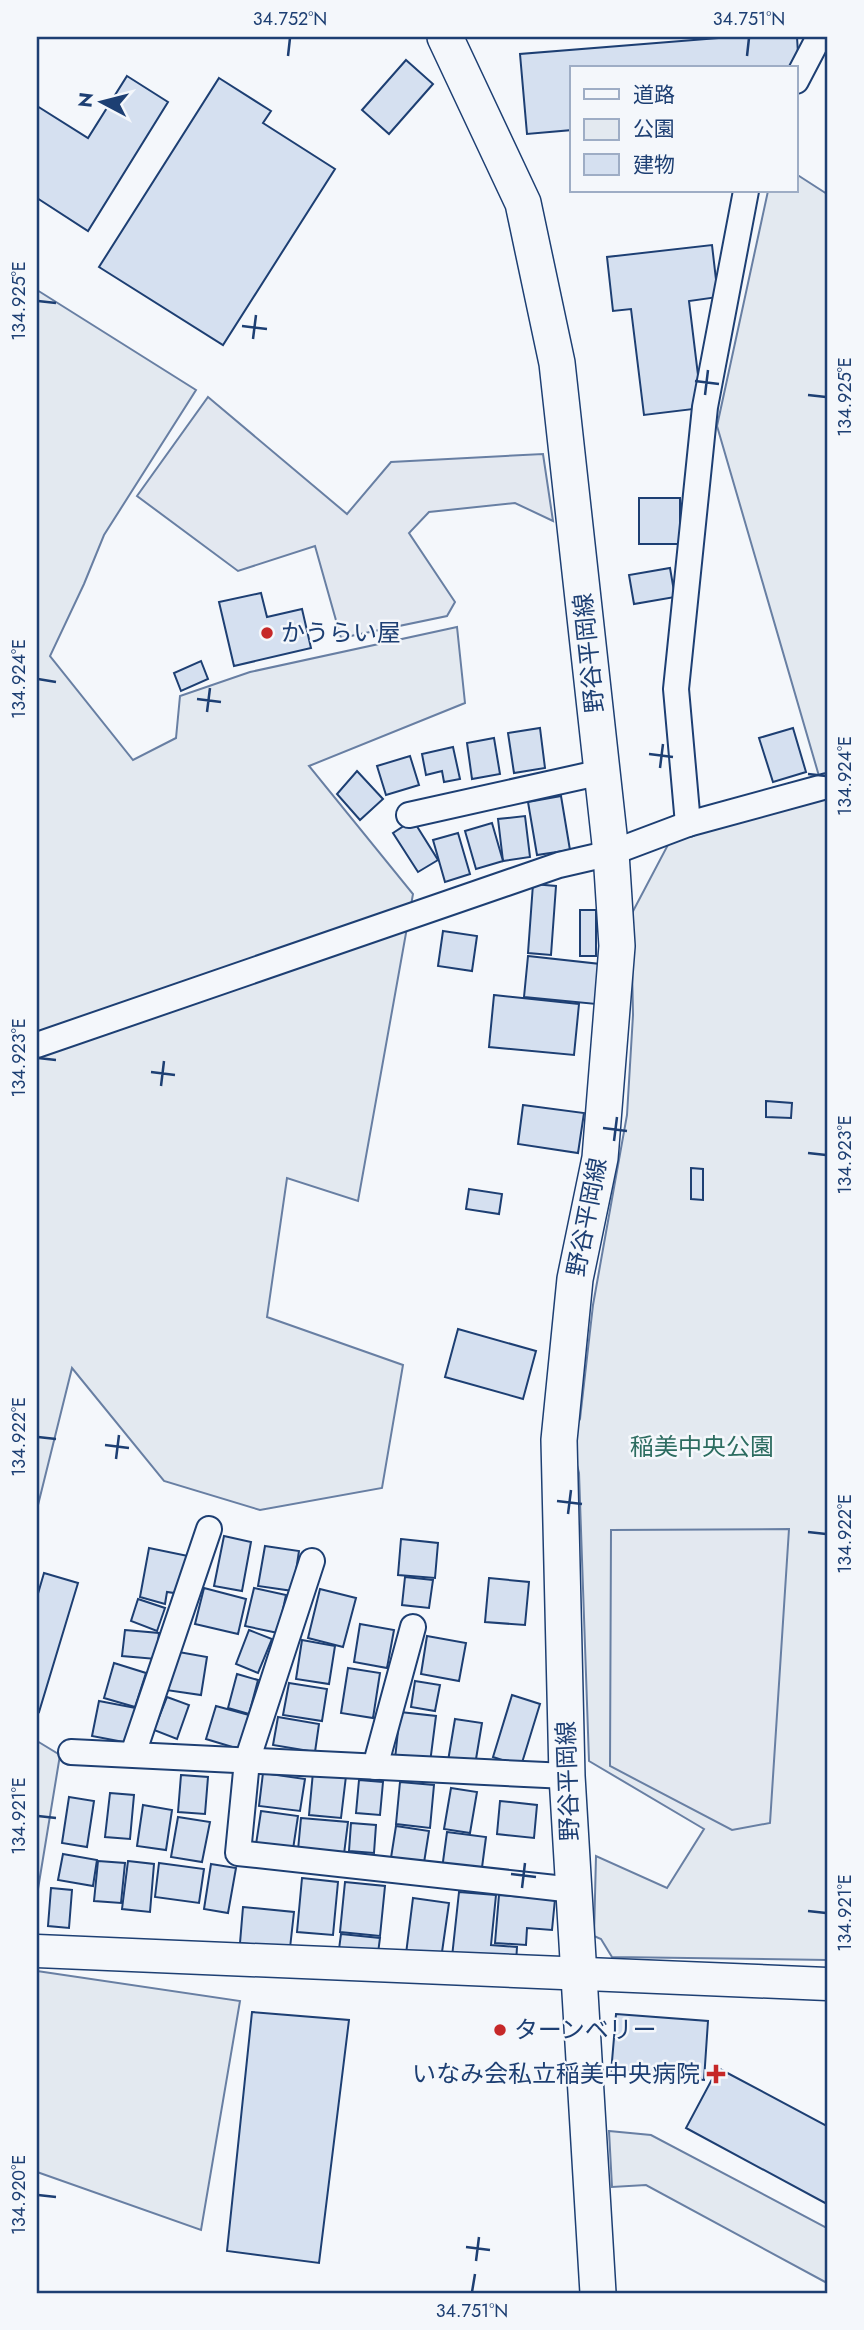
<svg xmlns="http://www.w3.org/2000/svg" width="864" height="2330" viewBox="0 0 864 2330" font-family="Jost,'Noto Sans JP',sans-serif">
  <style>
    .green { fill: #e3e9f0; stroke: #687fa3; stroke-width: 2 }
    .parking { fill: #e3e8f0; stroke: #687fa3; stroke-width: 2 }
    .building { fill: #d5e0f0; stroke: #1d3f73; stroke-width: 2 }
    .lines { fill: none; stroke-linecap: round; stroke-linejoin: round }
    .minor-casing { stroke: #1d3f73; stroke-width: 28 }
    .tertiary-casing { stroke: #1d3f73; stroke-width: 35 }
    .secondary-casing { stroke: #1d3f73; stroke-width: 38 }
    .minor { stroke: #f4f7fb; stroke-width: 24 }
    .tertiary { stroke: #f4f7fb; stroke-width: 32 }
    .secondary { stroke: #f4f7fb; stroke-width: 35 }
    .ticks { fill: none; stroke: #1d3f73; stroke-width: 2.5 }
    .poi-dot { fill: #c62828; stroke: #f4f7fb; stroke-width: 2.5 }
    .labels { text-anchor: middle; stroke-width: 5; stroke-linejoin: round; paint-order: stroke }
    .poi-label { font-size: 24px; fill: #1d3f73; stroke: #f4f7fb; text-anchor: start }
    .street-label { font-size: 24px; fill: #1d3f73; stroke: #f4f7fb }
    .park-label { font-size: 24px; fill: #2c6c60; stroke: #f4f7fb }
    .neatline { fill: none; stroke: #1d3f73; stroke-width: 2.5 }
    .ticks-label { font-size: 18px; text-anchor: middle; fill: #1d3f73 }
  </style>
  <rect width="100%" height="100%" fill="#f4f7fb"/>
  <g class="green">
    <polygon points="796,174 827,194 827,774 819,776 717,426 768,191 796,191"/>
    <polygon points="37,290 196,390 104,535 84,584 50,656 133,760 176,738 180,696 250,672 457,627 465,703 309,766 413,894 358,1201 287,1178 267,1317 403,1365 382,1488 260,1510 164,1481 72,1368 37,1509"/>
    <polygon points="827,796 827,1960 612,1957 601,1939 594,1936 596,1856 667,1888 704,1829 589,1761 579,1473 570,1438 580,1419 593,1305 627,1115 633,1015 631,915 671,839"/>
    <polygon points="37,1741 60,1755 37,1895"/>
    <polygon points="37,1971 240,2001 201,2230 37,2172"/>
    <polygon points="609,2131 651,2135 827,2228 827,2283 646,2185 612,2187"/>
  </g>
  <g class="parking">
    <polygon points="208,397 347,514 391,462 543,454 553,521 515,503 429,512 409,533 455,602 447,616 341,638 315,546 238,571 137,496"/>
    <polygon points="789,1529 770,1823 732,1830 610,1766 611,1530"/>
  </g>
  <g class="building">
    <polygon points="731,37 797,37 799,70 572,68 572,130 527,134 520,54"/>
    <polygon points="406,60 433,84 389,134 362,110"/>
    <polygon points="127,76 168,102 88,231 37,198 37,106 88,138"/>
    <polygon points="219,78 271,111 263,123 335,169 223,345 99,267"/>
    <polygon points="712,245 718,297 689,301 702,408 644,415 631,309 613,311 607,257"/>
    <rect x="639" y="498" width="41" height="46"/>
    <polygon points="670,568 675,597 634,604 629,575"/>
    <polygon points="261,593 267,617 302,609 311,648 234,666 219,602"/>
    <polygon points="201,661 208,679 181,691 174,673"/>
    <polygon points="540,728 545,768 514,773 508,733"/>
    <polygon points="793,728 806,772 773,782 759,738"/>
    <polygon points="494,738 500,774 472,779 467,743"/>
    <polygon points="453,747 460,779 444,782 442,771 426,775 422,754"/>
    <polygon points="410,756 419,785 386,795 377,766"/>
    <polygon points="357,771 383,799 360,820 337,794"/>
    <polygon points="561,796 570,850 537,855 528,802"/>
    <polygon points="525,816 530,857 503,861 498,819"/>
    <polygon points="413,820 438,860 418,872 393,833"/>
    <polygon points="492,823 503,861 476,869 465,831"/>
    <polygon points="458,833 470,874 445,882 433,840"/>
    <polygon points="533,884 556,886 551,955 528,953"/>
    <rect x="580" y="910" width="16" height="46"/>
    <polygon points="443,931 477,936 472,971 438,966"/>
    <polygon points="528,956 600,964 596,1004 524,997"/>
    <polygon points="494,995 579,1004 574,1055 489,1047"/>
    <polygon points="766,1101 792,1103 791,1118 766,1117"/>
    <polygon points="523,1105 584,1113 578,1153 518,1144"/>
    <polygon points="691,1168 703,1169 703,1200 691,1199"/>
    <polygon points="469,1189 502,1194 499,1214 466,1209"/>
    <polygon points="458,1329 536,1351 523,1399 445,1377"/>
    <polygon points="224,1536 251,1542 242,1591 214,1586"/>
    <polygon points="401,1539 438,1543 435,1578 398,1575"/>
    <polygon points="265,1546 299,1551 293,1591 258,1586"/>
    <polygon points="149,1548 188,1556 181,1594 167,1592 165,1604 140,1597"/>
    <polygon points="44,1573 78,1583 39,1712 37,1711 37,1597"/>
    <polygon points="405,1577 433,1580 429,1608 402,1605"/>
    <polygon points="489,1578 529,1582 525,1625 485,1622"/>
    <polygon points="204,1588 246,1599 238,1634 195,1624"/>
    <polygon points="254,1588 286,1595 278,1633 245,1626"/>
    <polygon points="320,1589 356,1598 343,1647 308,1638"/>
    <polygon points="138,1599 165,1608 157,1631 131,1621"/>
    <polygon points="360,1624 394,1630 387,1668 354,1662"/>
    <polygon points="125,1630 159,1633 156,1659 122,1656"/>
    <polygon points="249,1630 272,1639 258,1673 236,1664"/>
    <polygon points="427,1636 466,1643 459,1681 421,1674"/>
    <polygon points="302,1640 335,1646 329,1684 296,1679"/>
    <polygon points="173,1651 207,1657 201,1695 166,1690"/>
    <polygon points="114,1663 146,1673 135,1707 104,1698"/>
    <polygon points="348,1668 380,1673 373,1718 341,1713"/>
    <polygon points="237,1674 258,1680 249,1714 228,1708"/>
    <polygon points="415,1681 440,1685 435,1711 411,1707"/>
    <polygon points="289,1683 327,1689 322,1721 283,1715"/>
    <polygon points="512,1695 540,1704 521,1766 493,1757"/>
    <polygon points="167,1697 189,1705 177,1739 154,1730"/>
    <polygon points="99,1701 141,1709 134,1744 92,1736"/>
    <polygon points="216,1706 249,1715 239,1749 206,1739"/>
    <polygon points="400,1712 436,1716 430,1763 395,1759"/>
    <polygon points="278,1717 319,1724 315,1752 273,1745"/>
    <polygon points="455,1719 482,1723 475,1765 448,1761"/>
    <polygon points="313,1772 346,1776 341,1818 309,1815"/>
    <polygon points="263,1773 305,1779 300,1811 259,1806"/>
    <polygon points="181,1775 208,1777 205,1814 178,1812"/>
    <polygon points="359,1780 383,1782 380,1815 356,1813"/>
    <polygon points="400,1782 434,1785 430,1828 396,1824"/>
    <polygon points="451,1788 477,1792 470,1833 444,1829"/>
    <polygon points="110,1793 134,1795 130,1839 105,1837"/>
    <polygon points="69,1797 94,1801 87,1847 62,1843"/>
    <polygon points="500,1801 537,1805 534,1838 497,1834"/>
    <polygon points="143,1805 172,1810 166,1850 137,1846"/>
    <polygon points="261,1811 298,1816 292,1856 255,1851"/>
    <polygon points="178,1817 210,1822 202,1862 171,1857"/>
    <polygon points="301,1818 348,1822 344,1854 298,1850"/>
    <polygon points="351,1823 376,1825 374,1853 349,1851"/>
    <polygon points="396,1826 429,1831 423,1869 390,1864"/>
    <polygon points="447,1832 486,1837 481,1875 442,1869"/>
    <polygon points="63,1854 97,1860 93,1886 58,1880"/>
    <polygon points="98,1861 125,1863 121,1903 94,1901"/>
    <polygon points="128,1861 154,1864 150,1912 122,1909"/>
    <polygon points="159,1863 204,1869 199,1903 155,1897"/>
    <polygon points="211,1864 236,1868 228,1913 204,1909"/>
    <polygon points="302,1878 338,1882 333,1935 297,1932"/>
    <polygon points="345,1882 385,1886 380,1936 340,1932"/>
    <polygon points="51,1888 72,1890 69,1928 48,1926"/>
    <polygon points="459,1892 496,1895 491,1945 517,1947 516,1963 452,1957"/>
    <polygon points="499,1895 555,1899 552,1930 527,1928 526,1945 495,1943"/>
    <polygon points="413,1898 449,1903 441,1959 406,1954"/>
    <polygon points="243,1907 294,1912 290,1948 240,1943"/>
    <polygon points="341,1934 380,1938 378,1953 339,1949"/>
    <polygon points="252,2012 349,2020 319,2263 227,2251"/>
    <polygon points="616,2014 708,2021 704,2080 611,2073"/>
    <polygon points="718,2068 827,2126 827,2204 686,2128"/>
  </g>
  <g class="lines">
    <g class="minor-casing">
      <g id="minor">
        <polyline points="796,81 819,37"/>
        <polyline points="409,815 602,772"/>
        <polyline points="688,824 676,689 705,407 746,191"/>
        <polyline points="37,1045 559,865 611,853 688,824 827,786"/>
        <polyline points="312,1561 247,1761 238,1853 574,1890"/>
        <polyline points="71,1752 567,1776"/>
        <polyline points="133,1754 209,1529"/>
        <polyline points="375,1767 413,1627"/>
      </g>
    </g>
    <g class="tertiary-casing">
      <polyline id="tertiary" points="37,1951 827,1984"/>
    </g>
    <g class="secondary-casing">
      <polyline id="secondary" points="445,37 523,203 557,363 611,853 617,946 600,1158 575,1279 559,1440 567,1776 598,2293"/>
    </g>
    <use href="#minor" class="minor"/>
    <use href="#tertiary" class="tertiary"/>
    <use href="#secondary" class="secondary"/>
  </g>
  <path class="ticks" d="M288,56L290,38M747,56L749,38M38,301L56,303M242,326L267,329M253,339L256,315M695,381L719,384M705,395L708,370M808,395L826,397M38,679L56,682M197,699L221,702M207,712L210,688M649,754L673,757M660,768L663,744M808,774L826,776M38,1058L56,1060M151,1072L175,1075M161,1086L164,1061M603,1128L627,1131M614,1141L617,1117M808,1153L826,1155M38,1437L56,1439M105,1445L129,1448M116,1459L119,1435M557,1501L582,1504M568,1514L571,1490M808,1532L826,1534M38,1816L56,1818M511,1874L536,1877M522,1888L525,1863M808,1911L826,1913M38,2195L56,2197M466,2247L490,2250M476,2261L479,2237M472,2292L475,2274"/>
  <g class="poi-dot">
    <circle cx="267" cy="633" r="7"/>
    <circle cx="500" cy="2030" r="7"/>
    <path d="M712.5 2063.5h7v7h7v7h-7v7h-7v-7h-7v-7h7z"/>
  </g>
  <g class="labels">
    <g class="poi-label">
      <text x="281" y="641">かうらい屋</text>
      <text x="514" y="2038">ターンベリー</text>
      <text x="700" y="2082" text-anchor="end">いなみ会私立稲美中央病院</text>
    </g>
    <g class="street-label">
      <text transform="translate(589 653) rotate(-96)" y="8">野谷平岡線</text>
      <text transform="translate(587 1217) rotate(-79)" y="8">野谷平岡線</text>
      <text transform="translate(568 1781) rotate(-92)" y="8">野谷平岡線</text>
    </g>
    <g class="park-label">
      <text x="702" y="1455">稲美中央公園</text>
    </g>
  </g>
  <rect width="864" height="2330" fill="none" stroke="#f4f7fb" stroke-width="77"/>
  <rect x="570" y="66" width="228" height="126" fill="#f4f7fb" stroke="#9eadc5" stroke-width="2"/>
  <rect x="584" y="89" width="35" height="10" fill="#f4f7fb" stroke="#9eadc5" stroke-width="2"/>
  <text x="633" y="102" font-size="21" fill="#1d3f73">道路</text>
  <rect x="584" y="119" width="35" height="21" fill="#e3e9f0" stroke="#9eadc5" stroke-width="2"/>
  <text x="633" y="136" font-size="21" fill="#1d3f73">公園</text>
  <rect x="584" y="154" width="35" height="21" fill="#d5e0f0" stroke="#9eadc5" stroke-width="2"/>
  <text x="633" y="172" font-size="21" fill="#1d3f73">建物</text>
  <g transform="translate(102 102) rotate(277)" stroke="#f4f7fb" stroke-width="5" paint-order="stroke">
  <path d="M0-5L12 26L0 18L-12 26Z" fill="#1d3f73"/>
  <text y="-10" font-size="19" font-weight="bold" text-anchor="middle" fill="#1d3f73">N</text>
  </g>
  <rect x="38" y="38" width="788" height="2254" class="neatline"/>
  <g class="ticks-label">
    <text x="290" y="25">34.752°N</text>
    <text x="749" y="25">34.751°N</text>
    <text transform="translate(19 301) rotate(-90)" y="6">134.925°E</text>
    <text transform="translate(845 397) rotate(-90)" y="6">134.925°E</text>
    <text transform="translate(19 679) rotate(-90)" y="6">134.924°E</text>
    <text transform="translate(845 776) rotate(-90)" y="6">134.924°E</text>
    <text transform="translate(19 1058) rotate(-90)" y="6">134.923°E</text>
    <text transform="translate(845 1155) rotate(-90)" y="6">134.923°E</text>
    <text transform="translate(19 1437) rotate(-90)" y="6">134.922°E</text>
    <text transform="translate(845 1534) rotate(-90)" y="6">134.922°E</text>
    <text transform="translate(19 1816) rotate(-90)" y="6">134.921°E</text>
    <text transform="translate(845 1913) rotate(-90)" y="6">134.921°E</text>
    <text transform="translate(19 2195) rotate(-90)" y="6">134.920°E</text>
    <text x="472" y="2317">34.751°N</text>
  </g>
</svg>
